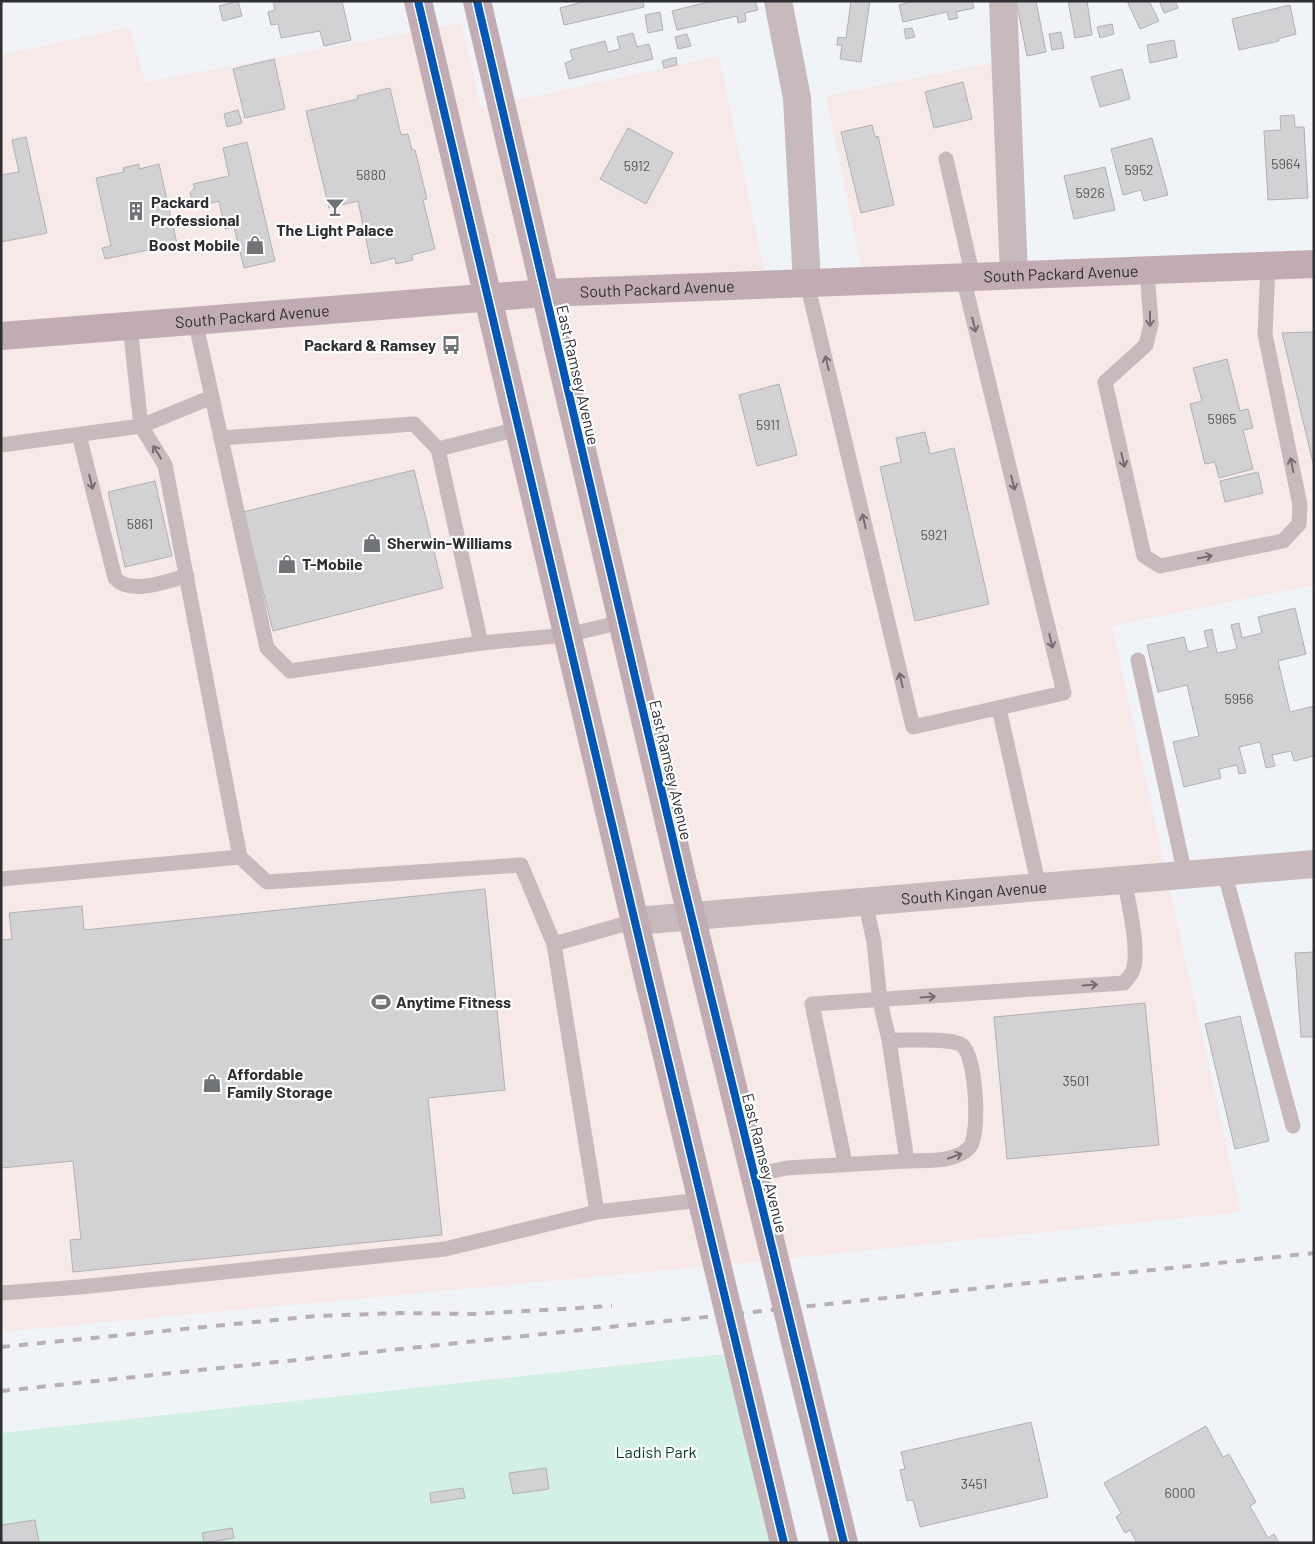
<svg xmlns="http://www.w3.org/2000/svg" width="1315" height="1544" viewBox="0 0 1315 1544" font-family="Barlow,sans-serif">
  <style>
    .commercial { fill: #f6e9e8 }
    .green { fill: #d2f0e4 }
    .building { fill: #d2d1d3; stroke: #b1b1b2 }
    .lines { fill: none; stroke-linecap: round; stroke-linejoin: round }
    .lane { stroke: #c8b9bd; stroke-width: 15 }
    .street { stroke: #c8b9bd; stroke-width: 28 }
    .secondary { stroke: #c0acb2; stroke-width: 28 }
    .rail { stroke: #b8afb3; stroke-width: 4; stroke-dasharray: 9 9; stroke-linecap: butt }
    .cycleway-casing { stroke: #fff; stroke-width: 11 }
    .cycleway { stroke: #0057b8; stroke-width: 8 }
    .oneway { stroke: #736d71 }
    .labels { text-anchor: middle; stroke-width: 4.5; stroke-linejoin: round; paint-order: stroke }
    .number-label { font-size: 14px; fill: #56585a }
    .poi-label { font-size: 16px; font-weight: bold; fill: #2d2f32; stroke: #fff; text-anchor: start }
    .street-label { font-size: 16px; fill: #2d2f32; stroke: #fff }
    .park-label { font-size: 16px; fill: #02402b; stroke: #fff }
  </style>
  <rect width="100%" height="100%" fill="#f0f3f7"/>
  <polygon class="commercial" points="461,23 481,108 719,56 767,284 864,281 826,96 991,63 1014,275 1314,264 1314,585 1112,626 1241,1212 755,1262 1,1332 1,55 130,27 145,82"/>
  <polygon class="green" points="726,1354 771,1543 1,1543 1,1433"/>
  <g class="building">
    <polygon points="238,1 242,16 223,21 219,6"/>
    <polygon points="273,1 342,1 351,40 324,46 320,31 281,38 278,24 271,25 268,12 275,10"/>
    <polygon points="587,1 643,1 644,7 564,25 560,8"/>
    <polygon points="712,1 755,1 758,10 745,13 746,21 738,23 737,16 677,30 672,11"/>
    <polygon points="851,1 870,1 861,62 840,59 842,45 837,45 838,37 846,38"/>
    <polygon points="915,1 972,1 974,8 956,12 958,18 949,20 947,12 903,22 899,5"/>
    <polygon points="1016,1 1036,1 1046,52 1027,56"/>
    <polygon points="1068,1 1087,1 1092,35 1075,38"/>
    <polygon points="1127,1 1149,1 1159,21 1140,29"/>
    <polygon points="1164,1 1175,1 1178,8 1164,13 1160,3"/>
    <polygon points="1290,5 1296,34 1278,39 1279,41 1239,50 1232,19"/>
    <polygon points="660,12 663,30 648,33 645,15"/>
    <polygon points="1112,24 1114,34 1100,38 1097,27"/>
    <polygon points="912,28 915,37 906,39 904,29"/>
    <polygon points="1061,32 1064,48 1052,50 1049,34"/>
    <polygon points="633,33 637,47 649,44 653,59 569,79 565,63 573,60 570,50 605,41 608,52 620,49 617,37"/>
    <polygon points="687,34 691,46 678,49 675,37"/>
    <polygon points="1174,40 1177,57 1150,63 1147,45"/>
    <polygon points="676,57 677,65 664,68 662,61"/>
    <polygon points="274,59 285,109 245,118 233,69"/>
    <polygon points="1122,69 1130,99 1100,107 1091,77"/>
    <polygon points="963,82 972,119 934,128 925,92"/>
    <polygon points="390,88 401,135 408,134 412,150 415,150 427,199 423,200 435,249 412,255 413,260 396,264 395,258 371,264 358,201 329,208 306,111 358,99 357,96"/>
    <polygon points="238,110 242,123 227,127 224,114"/>
    <polygon points="1294,115 1295,127 1304,127 1308,198 1268,200 1264,131 1281,130 1280,116"/>
    <polygon points="872,125 875,137 878,136 894,205 861,213 841,132"/>
    <polygon points="628,128 673,153 646,204 600,179"/>
    <polygon points="26,137 47,233 1,242 1,175 19,172 12,140"/>
    <polygon points="1152,138 1168,195 1144,201 1141,190 1123,195 1111,149"/>
    <polygon points="247,142 275,261 244,268 234,227 225,229 219,201 199,206 192,200 190,193 195,187 193,184 229,176 223,148"/>
    <polygon points="139,164 139,169 159,164 177,244 105,259 102,248 111,246 96,178 124,172 123,168"/>
    <polygon points="1105,167 1115,210 1074,219 1064,176"/>
    <polygon points="1314,332 1314,467 1282,333"/>
    <polygon points="1227,359 1240,411 1248,409 1253,428 1243,430 1253,469 1219,478 1215,462 1205,464 1190,404 1202,401 1193,368"/>
    <polygon points="779,384 797,455 757,466 739,395"/>
    <polygon points="925,432 930,454 954,448 989,604 915,621 880,467 901,462 896,438"/>
    <polygon points="414,470 443,588 273,631 243,512"/>
    <polygon points="1258,472 1263,493 1225,502 1220,481"/>
    <polygon points="155,481 172,556 125,567 108,492"/>
    <polygon points="1295,608 1306,654 1278,661 1290,712 1314,706 1314,756 1294,761 1291,751 1272,755 1275,766 1266,768 1260,742 1239,747 1246,773 1239,774 1237,765 1219,769 1221,778 1184,787 1173,742 1199,736 1187,685 1158,692 1147,645 1184,637 1188,652 1208,647 1204,631 1212,629 1217,653 1237,649 1231,625 1239,623 1242,638 1262,633 1258,617"/>
    <polygon points="485,889 505,1090 428,1098 442,1235 73,1272 70,1240 81,1239 73,1161 1,1168 1,940 12,939 9,913 82,906 84,930"/>
    <polygon points="1314,952 1314,1037 1301,1037 1295,953"/>
    <polygon points="1145,1003 1159,1145 1007,1159 994,1017"/>
    <polygon points="1240,1016 1269,1141 1235,1149 1205,1024"/>
    <polygon points="1031,1422 1048,1497 920,1527 913,1500 907,1501 900,1470 905,1469 901,1452"/>
    <polygon points="1206,1426 1223,1457 1229,1454 1256,1502 1250,1506 1268,1538 1274,1534 1279,1543 1137,1543 1130,1530 1125,1533 1116,1517 1121,1513 1104,1483"/>
    <polygon points="546,1468 549,1489 513,1494 509,1473"/>
    <polygon points="463,1488 465,1498 431,1503 430,1493"/>
    <polygon points="35,1520 39,1543 1,1543 1,1525"/>
    <polygon points="232,1528 234,1538 204,1543 202,1533"/>
  </g>
  <g class="lines">
    <g class="lane">
      <polyline points="946,159 973,277"/>
      <polyline points="1147,270 1151,324 1146,345 1105,382 1144,556 1160,566 1283,541 1299,524 1300,505 1265,334 1268,266"/>
      <polyline points="807,283 913,727 1064,693 963,277"/>
      <polyline points="195,320 221,438 414,424 438,449 481,643 567,635 622,622"/>
      <polyline points="130,326 141,426 165,465 240,857"/>
      <path d="M79,435L115,578C131,596 166,581 187,576"/>
      <polyline points="221,438 267,648 290,671 481,643"/>
      <polyline points="1,445 141,426 212,397"/>
      <polyline points="438,449 518,429"/>
      <polyline points="1138,660 1185,875"/>
      <polyline points="999,708 1039,887"/>
      <polyline points="1224,871 1293,1126"/>
      <polyline points="1,879 240,857 267,882 521,865 554,944 635,921"/>
      <polyline points="554,944 597,1212"/>
      <path d="M889,1040C906,1041 949,1037 962,1045C976,1055 981,1136 969,1148C954,1163 927,1160 907,1161"/>
      <path d="M845,1163L812,1004L1124,983C1127,979 1132,974 1133,970C1140,951 1128,900 1124,879"/>
      <polyline points="754,1175 787,1168 907,1161 889,1040 880,1001 874,942 865,901"/>
      <polyline points="1,1293 80,1287 445,1249 597,1212 701,1200"/>
    </g>
    <g class="street">
      <polyline points="778,1 797,98 807,283"/>
      <polyline points="1003,1 1014,275"/>
      <path id="s1" d="M635,921L1314,864"/>
    </g>
    <g class="secondary">
      <polyline points="418,1 648,977 784,1543"/>
      <polyline points="477,1 683,882 844,1543"/>
      <path id="s2" d="M1,336L545,293L1314,264"/>
    </g>
    <g class="rail">
      <polyline points="1,1347 316,1316 401,1313 474,1314 612,1306"/>
      <polyline points="1,1391 1314,1253"/>
    </g>
    <g class="cycleway-casing">
      <g id="cycleway">
        <polyline points="418,1 648,977 784,1543"/>
        <polyline points="477,1 683,882 844,1543"/>
      </g>
    </g>
    <use href="#cycleway" class="cycleway"/>
  </g>
  <defs><path id="oneway-shaft" d="M-6 0H5M1.5-3L5.5 0L1.5 3" fill="none" stroke-width="1.6" stroke-linecap="round" stroke-linejoin="round" transform="scale(1.25)"/></defs>
  <g class="oneway">
    <use href="#oneway-shaft" transform="translate(1150 319) rotate(89)"/>
    <use href="#oneway-shaft" transform="translate(974 325) rotate(76)"/>
    <use href="#oneway-shaft" transform="translate(827 363) rotate(-103)"/>
    <use href="#oneway-shaft" transform="translate(157 452) rotate(-122)"/>
    <use href="#oneway-shaft" transform="translate(1123 460) rotate(77)"/>
    <use href="#oneway-shaft" transform="translate(1292 465) rotate(-101)"/>
    <use href="#oneway-shaft" transform="translate(91 482) rotate(76)"/>
    <use href="#oneway-shaft" transform="translate(1013 483) rotate(76)"/>
    <use href="#oneway-shaft" transform="translate(864 521) rotate(-103)"/>
    <use href="#oneway-shaft" transform="translate(1205 557) rotate(-12)"/>
    <use href="#oneway-shaft" transform="translate(1051 641) rotate(76)"/>
    <use href="#oneway-shaft" transform="translate(901 680) rotate(-103)"/>
    <use href="#oneway-shaft" transform="translate(1090 985) rotate(-4)"/>
    <use href="#oneway-shaft" transform="translate(928 997) rotate(-4)"/>
    <use href="#oneway-shaft" transform="translate(955 1156) rotate(-20)"/>
  </g>
  <defs>
    <g id="bar-bare" transform="scale(1.5)"><path d="M-6-5H6L.8 .8V4.5H3.5V6h-7V4.5H-.8V.8Z" fill="#717477" stroke="#fff" stroke-width="2.5" paint-order="stroke"/></g>
    <g id="building-bare" transform="scale(1.5)"><path d="M-4-6H4V6H1V3H-1V6H-4ZM-2.5-4.3h1.7v1.8h-1.7ZM.8-4.3h1.7v1.8H.8ZM-2.5-1h1.7V.8h-1.7ZM.8-1h1.7V.8H.8Z" fill="#717477" stroke="#fff" stroke-width="2.5" paint-order="stroke"/></g>
    <g id="shop-bare" transform="scale(1.5)"><path d="M-5-2.5h2.3a2.7 3.5 0 0 1 5.4 0H5L5.5 6h-11ZM-1.5-2.5h3a1.5 2.3 0 0 0-3 0Z" fill="#717477" stroke="#fff" stroke-width="2.5" paint-order="stroke"/></g>
    <g id="bus-bare" transform="scale(1.5)"><path d="M-5-6H5V4H4V6H2V4H-2V6H-4V4H-5ZM-3.5-4V0h7V-4ZM-3.5 1.2v1.5H-2V1.2ZM2 1.2v1.5H3.5V1.2Z" fill="#717477" stroke="#fff" stroke-width="2.5" paint-order="stroke"/></g>
    <g id="stadium-bare" transform="scale(1.5)"><path d="M0-5a6.5 5 0 1 0 0 10a6.5 5 0 1 0 0-10ZM-3.5-1.8h7v3.6h-7Z" fill="#717477" stroke="#fff" stroke-width="2.5" paint-order="stroke"/></g>
  </defs>
  <g fill-rule="evenodd">
    <use href="#bar-bare" x="335" y="207"/>
    <use href="#building-bare" x="136" y="211"/>
    <use href="#shop-bare" x="255" y="245"/>
    <use href="#bus-bare" x="451" y="345"/>
    <use href="#shop-bare" x="372" y="543"/>
    <use href="#shop-bare" x="287" y="564"/>
    <use href="#stadium-bare" x="381" y="1002"/>
    <use href="#shop-bare" x="212" y="1083"/>
  </g>
  <g class="labels">
    <g class="number-label">
      <text x="1286" y="169">5964</text>
      <text x="637" y="171">5912</text>
      <text x="1139" y="175">5952</text>
      <text x="371" y="180">5880</text>
      <text x="1090" y="198">5926</text>
      <text x="1222" y="424">5965</text>
      <text x="768" y="430">5911</text>
      <text x="140" y="529">5861</text>
      <text x="934" y="540">5921</text>
      <text x="1239" y="704">5956</text>
      <text x="1076" y="1086">3501</text>
      <text x="974" y="1489">3451</text>
      <text x="1180" y="1498">6000</text>
    </g>
    <g class="poi-label">
      <text x="151" y="208">Packard<tspan x="151" dy="18">Professional</tspan></text>
      <text x="335" y="236" text-anchor="middle">The Light Palace</text>
      <text x="240" y="251" text-anchor="end">Boost Mobile</text>
      <text x="436" y="351" text-anchor="end">Packard &amp; Ramsey</text>
      <text x="387" y="549">Sherwin-Williams</text>
      <text x="302" y="570">T-Mobile</text>
      <text x="396" y="1008">Anytime Fitness</text>
      <text x="227" y="1080">Affordable<tspan x="227" dy="18">Family Storage</tspan></text>
    </g>
    <g class="street-label">
      <text dy="6" stroke="none"><textPath href="#s2" startOffset="1062">South Packard Avenue</textPath></text>
      <text dy="6" stroke="none"><textPath href="#s2" startOffset="658">South Packard Avenue</textPath></text>
      <text dy="6" stroke="none"><textPath href="#s2" startOffset="252">South Packard Avenue</textPath></text>
      <text transform="translate(578 375) rotate(77)" y="6">East Ramsey Avenue</text>
      <text transform="translate(671 770) rotate(77)" y="6">East Ramsey Avenue</text>
      <text dy="6" stroke="none"><textPath href="#s1" startOffset="340">South Kingan Avenue</textPath></text>
      <text transform="translate(765 1163) rotate(76)" y="6">East Ramsey Avenue</text>
    </g>
    <g class="park-label">
      <text x="656" y="1458">Ladish Park</text>
    </g>
  </g>
  <rect width="1315" height="1544" fill="none" stroke="#2d2f32" stroke-width="5"/>
</svg>
